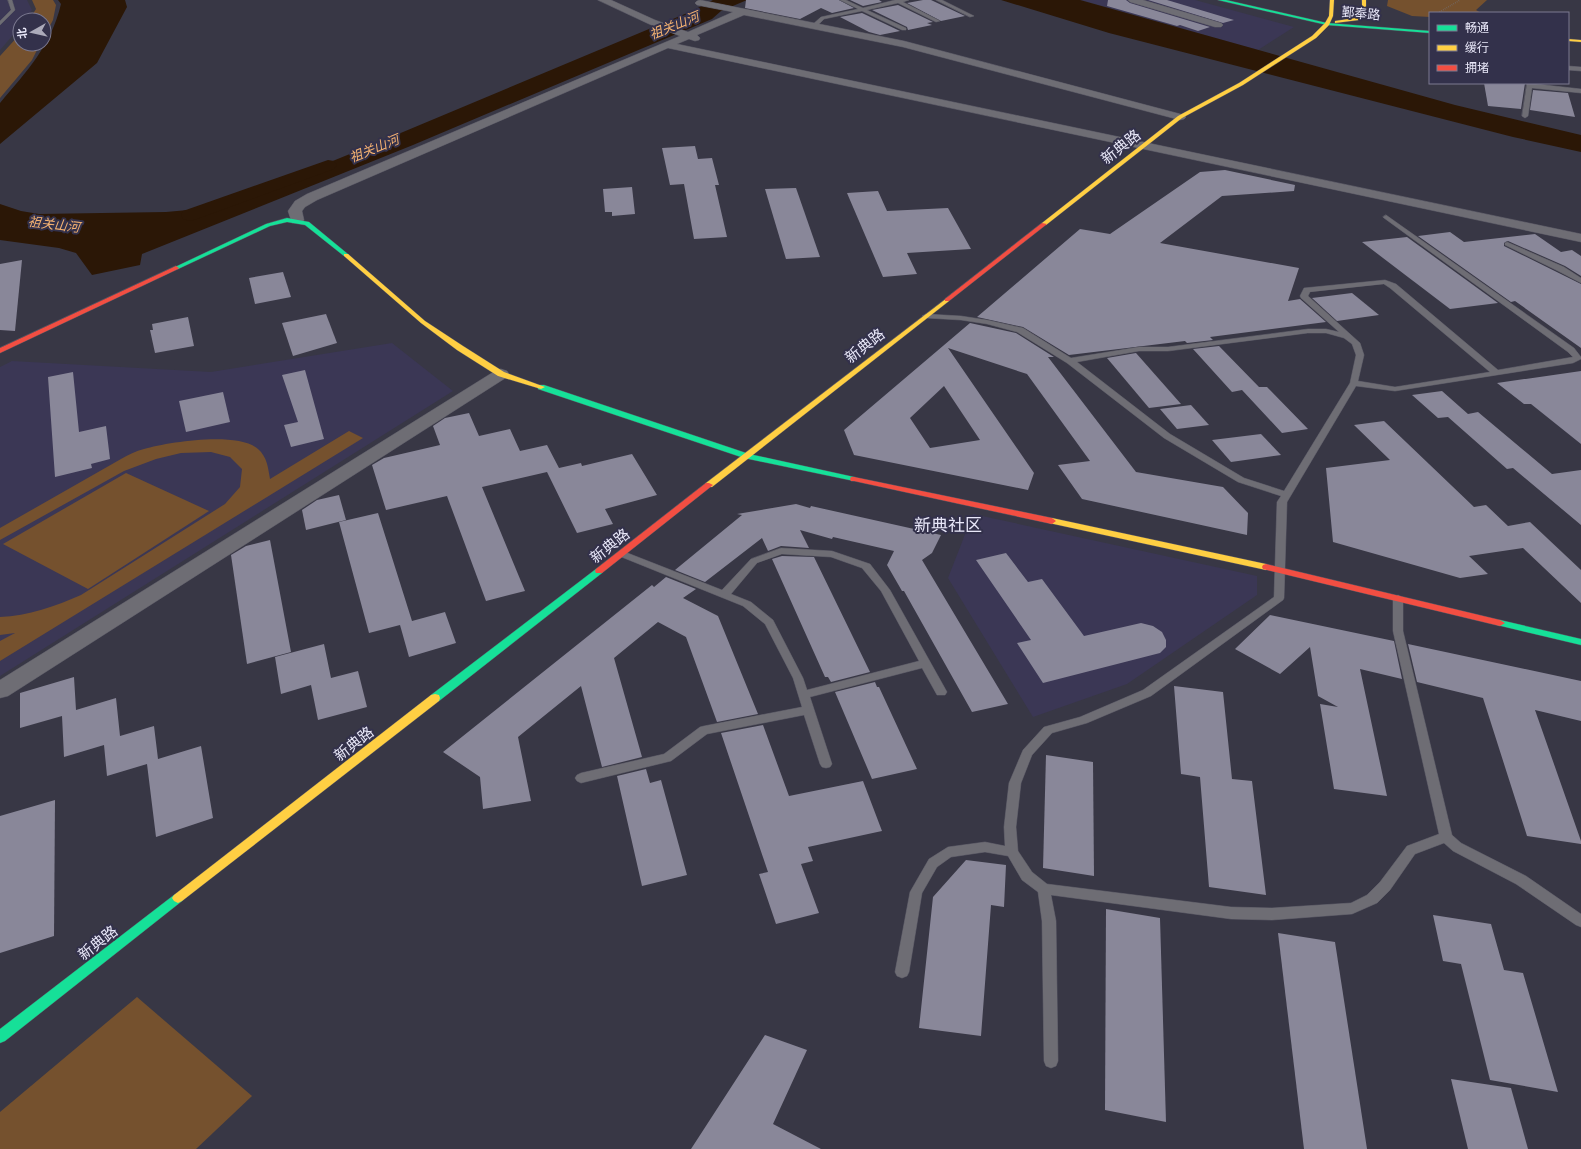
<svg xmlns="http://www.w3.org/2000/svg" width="1581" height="1149" viewBox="0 0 1581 1149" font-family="Karla,'Noto Sans SC',sans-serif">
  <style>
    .built { fill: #3b3755 }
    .green { fill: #75512e }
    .water { fill: #2b1706 }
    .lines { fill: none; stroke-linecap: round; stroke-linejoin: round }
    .canal { fill: #2b1706; fill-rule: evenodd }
    .building { fill: #898799; fill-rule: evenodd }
    .lane-casing { stroke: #555461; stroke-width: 1 }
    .street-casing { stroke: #555461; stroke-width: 1 }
    .fast-casing { stroke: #555461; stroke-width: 1 }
    .slow-casing { stroke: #555461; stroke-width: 1 }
    .jam-casing { stroke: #555461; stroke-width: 1 }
    .path { stroke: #737279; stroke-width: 1.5; stroke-dasharray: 0.5 1.5; stroke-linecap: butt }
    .lane { fill: #6e6d74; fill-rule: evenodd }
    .street { fill: #6e6d74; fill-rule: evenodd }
    .fast { fill: #16e098; fill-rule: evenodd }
    .slow { fill: #ffcf43; fill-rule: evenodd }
    .jam { fill: #f24e42; fill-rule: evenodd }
    .labels { text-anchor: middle; stroke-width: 4; stroke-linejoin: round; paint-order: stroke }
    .far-street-label { font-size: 13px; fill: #e9e8f9; stroke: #33314b }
    .far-water-label { font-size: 13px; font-style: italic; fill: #f5b271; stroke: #33314b }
    .street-label { font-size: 15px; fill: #e9e8f9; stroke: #33314b }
    .quarter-label { font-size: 17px; fill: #e9e8f9; stroke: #33314b }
  </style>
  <rect width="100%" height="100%" fill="#383745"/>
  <g class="built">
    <polygon points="0,0 27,0 32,10 25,20 20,20 20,27 0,50"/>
    <polygon points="1081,0 1195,0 1294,27 1258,50"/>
    <polygon points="392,343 453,391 0,676 0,367 12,361 211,372"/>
    <polygon points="973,514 1257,576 1257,595 1127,684 1033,717 948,578"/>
  </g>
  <g class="green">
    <polygon points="32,0 53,0 56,5 53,20 44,37 44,20 29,20 36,9"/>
    <polygon points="1388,0 1487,0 1476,10 1481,13 1430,13 1430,17 1412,16 1387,6"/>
    <polygon points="20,34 20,44 40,44 32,60 0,98 0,56"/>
    <path d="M349,431L363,438L0,661V641L15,633L0,635V617C28,616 56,606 81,595L225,504L240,487L242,469L230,457L211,452L181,453L156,459L124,471L0,540V528L121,459C128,455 136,451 144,449C168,442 238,431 258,449C267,457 268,467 270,479Z"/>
    <polygon points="126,473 209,511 88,589 3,544"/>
    <polygon points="137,997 252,1096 196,1149 0,1149 0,1112"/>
  </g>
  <g class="water">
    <path d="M58,0H125L127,7L97,63L0,144V103C27,71 51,46 61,4Z"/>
    <polygon points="713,0 747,0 721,11 712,19 413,145 142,254 140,265 92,275 76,253 59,248 0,240 0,204 21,211 39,214 166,212 188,210 242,198 372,145 692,11"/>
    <polygon points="1001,0 1080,0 1455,105 1581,135 1581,152 1513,137 1109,33"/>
  </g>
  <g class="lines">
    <polygon class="canal" points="328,160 334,161 337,165 334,169 197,219 190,221 183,219 181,215 183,211"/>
  </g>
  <g class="building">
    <polygon points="746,0 839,0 854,8 832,13 821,8 800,19 745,8"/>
    <polygon points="850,0 879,0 882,2 863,6"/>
    <polygon points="923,0 931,0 965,16 941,21 907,3"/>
    <polygon points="1108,0 1126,0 1130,3 1210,27 1198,31 1180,25 1177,26 1107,6"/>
    <polygon points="1148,0 1167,0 1234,20 1223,23"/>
    <polygon points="898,5 933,22 927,23 932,25 908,30 907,27 872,10"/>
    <polygon points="862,13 900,31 880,35 869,32 840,17"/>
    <polygon points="1484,83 1525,83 1521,109 1488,106"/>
    <polygon points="1533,90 1568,93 1575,117 1530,110"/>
    <polygon points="695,146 698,159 712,158 719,185 715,185 727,237 694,239 684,184 670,185 662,148"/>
    <polygon points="1225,170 1295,185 1294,191 1222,196 1160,243 1299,268 1288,301 1300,299 1326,322 1210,337 1213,340 1187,343 1185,341 1069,355 1023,327 977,317 1080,229 1110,234 1200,172"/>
    <polygon points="632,187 635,214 612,216 612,212 605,212 603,189"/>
    <polygon points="796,188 820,257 786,259 765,189"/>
    <polygon points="878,191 887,211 948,208 971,249 907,253 917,274 883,277 847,193"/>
    <polygon points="1450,232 1464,242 1535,234 1561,252 1572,250 1581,256 1581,276 1565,266 1508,241 1504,243 1504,246 1581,284 1581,348 1515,301 1511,302 1418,236"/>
    <polygon points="1407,237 1498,303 1450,309 1362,242"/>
    <polygon points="22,260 15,331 0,330 0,264"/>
    <polygon points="283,272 291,297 255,304 249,278"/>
    <polygon points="1352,293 1379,315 1337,321 1312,298"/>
    <polygon points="326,314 337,343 293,356 282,323"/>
    <polygon points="188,317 194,346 155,353 150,330 153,330 152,324"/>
    <path d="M970,323L1016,333L1054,357H1048L1136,472L1223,487L1248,513L1247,535L1082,499L1058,465L1090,461L1027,374L948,348L1034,473L1028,490L854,455L844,430ZM944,386L980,440L930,448L910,418Z"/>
    <polygon points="1219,346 1259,387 1267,387 1308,429 1282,433 1242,390 1232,392 1193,349"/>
    <polygon points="1136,353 1181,404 1149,408 1107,358"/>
    <polygon points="305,370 324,439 291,447 284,425 298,422 282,375"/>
    <polygon points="1581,371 1581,444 1531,404 1524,404 1497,383"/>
    <polygon points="73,372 79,432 106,426 110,459 91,464 92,468 55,477 48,377"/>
    <polygon points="1442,391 1468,414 1478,412 1552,474 1581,470 1581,525 1513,468 1507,469 1448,417 1438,418 1412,395"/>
    <polygon points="223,392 230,422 186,432 179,401"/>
    <polygon points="1191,405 1209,425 1177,429 1160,409"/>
    <polygon points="469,413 479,436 510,429 520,451 547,445 559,468 581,463 582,466 632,454 657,495 605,509 613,524 577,533 547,472 482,487 525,591 486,601 447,496 386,510 372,465 384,458 440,445 433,426 445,418"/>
    <polygon points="1384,421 1474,507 1486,505 1508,526 1530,522 1581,570 1581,603 1523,548 1469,556 1488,574 1460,578 1333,542 1326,468 1390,460 1354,425"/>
    <polygon points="1261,434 1281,455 1231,462 1212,440"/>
    <polygon points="339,495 346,520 306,530 302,510 317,500"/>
    <polygon points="796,504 810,508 811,506 941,535 932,553 922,560 1008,704 972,712 904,591 902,591 887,565 894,551 833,537 832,539 800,530 809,548 781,546 768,551 762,538 705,582 675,570 742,515 737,514"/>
    <polygon points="378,513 412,621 445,612 456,643 409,657 400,625 369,633 339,522"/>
    <polygon points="270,540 291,652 247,664 231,555 246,546"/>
    <polygon points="1006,553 1028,582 1042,579 1084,636 1141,623 1153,626 1162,632 1166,640 1166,647 1160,653 1043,683 1017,643 1031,640 976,560"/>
    <polygon points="782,556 814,557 870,672 831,682 828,677 825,677 772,559"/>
    <polygon points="666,577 696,589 683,598 718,616 758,714 717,722 686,637 658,622 614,658 642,757 602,767 581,686 518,737 531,801 483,809 480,777 443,752 652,585 654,587"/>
    <polygon points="1270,615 1394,641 1402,679 1360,669 1387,796 1334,789 1320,704 1338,707 1318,696 1310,647 1280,674 1235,649"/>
    <polygon points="324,644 331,678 358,671 367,707 318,720 311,685 281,694 275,657"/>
    <polygon points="1408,644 1581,681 1581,721 1535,710 1581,841 1581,844 1527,836 1483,698 1417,682"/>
    <polygon points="74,677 76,710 116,698 120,736 154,726 158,759 201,746 213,818 156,837 147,764 107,776 104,745 64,757 62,716 20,728 20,693"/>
    <polygon points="875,682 877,687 879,687 917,769 872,779 835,692"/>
    <polygon points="1174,686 1223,692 1232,779 1252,781 1266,895 1209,887 1200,777 1181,774"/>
    <polygon points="763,725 789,796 863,781 882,831 808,847 813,861 801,864 819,913 776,924 759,874 768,872 721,733"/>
    <polygon points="1046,755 1093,762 1094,876 1043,868"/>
    <polygon points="646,769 650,783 661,780 687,875 642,886 617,776"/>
    <polygon points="55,800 54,936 0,953 0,816"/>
    <polygon points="966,860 1006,865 1004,907 991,905 981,1036 919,1028 933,897"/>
    <polygon points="1106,909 1160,918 1166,1122 1105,1110"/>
    <polygon points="1433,915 1491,924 1504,970 1523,973 1558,1092 1490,1080 1461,964 1443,961"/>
    <polygon points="1278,933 1335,942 1367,1149 1304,1149"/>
    <polygon points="765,1035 807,1050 773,1124 821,1149 691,1149"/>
    <polygon points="1451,1079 1511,1088 1528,1149 1468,1149"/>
  </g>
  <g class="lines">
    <g class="lane-casing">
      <g id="lane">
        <polygon points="8,0 12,0 15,10 0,25 0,21 11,10"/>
        <polygon points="840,0 846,0 863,8 895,0 909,0 903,2 940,21 936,22 898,3 867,10 906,28 906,30 902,30 862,11 824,19 816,27 812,27 812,25 821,17 858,9"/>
        <polygon points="936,0 942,0 974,16 970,17"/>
        <polygon points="1568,66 1581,67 1581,71 1568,70"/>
        <polygon points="1527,83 1581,89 1581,93 1532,88 1528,116 1525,118 1522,116"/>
        <path d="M1386,215L1574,348L1581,357V359L1573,363L1395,391L1356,386L1287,502L1284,598L1283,600L1151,696L1087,723L1052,733L1032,755L1021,783L1016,827L1018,851L1032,872L1047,884L1231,907L1272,908L1351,903L1367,895L1380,882L1407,846L1439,834L1393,631V598L1398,595L1403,598V631L1452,835L1461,843L1526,876L1581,914V927L1576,925L1516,884L1453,851L1444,843L1415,854L1390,890L1377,903L1352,914L1272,920L1231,919L1051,895L1056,921L1058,1061L1056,1066L1051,1068L1046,1066L1044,1061L1042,921L1038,892L1022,880L1008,856L985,852L951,857L937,867L922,893L909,972L907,976L902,978L897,976L895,972L910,892L929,859L948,847L985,842L1005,846L1004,827L1009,783L1023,750L1044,727L1080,717L1143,690L1274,597L1277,502L1281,496L1238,482L1164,438L1067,363L1017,332L987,324L961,320L926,318L922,316L926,314L961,316L987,320L1023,328L1071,358L1139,347H1168L1308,329H1326L1339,332L1301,298L1300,296L1304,288L1385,280L1396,284L1498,370L1573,357L1568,352L1384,218L1383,217ZM1384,284L1390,288L1490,372L1395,387L1358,381L1364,355L1360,343L1308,296L1310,292ZM1308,333H1326L1344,338L1352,344L1356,355L1350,383L1284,491L1244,478L1170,434L1077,362L1139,351H1168Z"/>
        <polygon points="1507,242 1564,267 1581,278 1581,283 1558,271 1505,245 1505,243"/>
        <path d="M781,548L832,551L870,564L890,590L947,692L945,695H937L922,668L810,697L832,764L830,767L826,768L822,767L820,764L804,715L707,734L671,761L581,783L577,781L575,778L577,775L581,773L664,754L700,727L704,726L802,707L793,678L765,624L743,606L619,556L617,554L619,552H625L722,590L751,559ZM782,554L831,557L862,568L881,591L919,661L807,690L803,678L773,620L751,602L731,594L757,563Z"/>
      </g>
    </g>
    <g class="street-casing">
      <g id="street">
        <polygon points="598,0 611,0 655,20 688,32 733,12 697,5 695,3 697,1 700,0 904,41 1184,115 1186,117 1184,119 1180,120 903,47 744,15 697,35 700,38 699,40 695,41 689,39 677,44 1581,234 1581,242 668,48 317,200 305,207 302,211 304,220 302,223 292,223 288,211 295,201 307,194 680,36 649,24"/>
        <polygon points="1128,0 1143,0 1221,23 1223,25 1221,27 1215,27 1130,2"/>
        <polygon points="501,369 507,371 509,374 507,377 8,696 0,698 0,680 495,371"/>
      </g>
    </g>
    <g class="fast-casing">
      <g id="fast">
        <polygon points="1218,0 1226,0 1327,23 1430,31 1430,33 1327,25"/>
        <polygon points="287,218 309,222 349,255 344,256 305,225 287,222 270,226 178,269 173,268 266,224"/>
        <polygon points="538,385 544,385 749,454 854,477 858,479 854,481 744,458 538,389"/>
        <polygon points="599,568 603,571 602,573 439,701 431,701 430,698 431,695 596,569"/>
        <polygon points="1500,620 1581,639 1581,645 1497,625 1495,623"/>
        <polygon points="178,893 182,895 184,898 182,901 5,1041 0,1043 0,1029 174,895"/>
      </g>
    </g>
    <g class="slow-casing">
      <g id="slow">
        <polygon points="1330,0 1334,0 1333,16 1329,25 1316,38 1243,85 1182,118 1046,225 1042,225 1042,223 1178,116 1239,83 1312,36 1325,23 1329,16"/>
        <polygon points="1362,0 1366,0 1366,6 1359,20 1335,23 1335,21 1355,18 1362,6"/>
        <polygon points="1568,39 1581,40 1581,42 1568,41"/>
        <polygon points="344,254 348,254 425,321 463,346 504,372 545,387 541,389 498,376 457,350 421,323 344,256"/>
        <polygon points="947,298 949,299 949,301 712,487 706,487 705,485 706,483"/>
        <polygon points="1052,518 1266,564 1270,567 1266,570 1049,523 1048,521 1049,519"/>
        <polygon points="435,694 439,695 440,698 439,701 182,901 178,903 174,901 172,898 174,895 431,695"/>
      </g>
    </g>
    <g class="jam-casing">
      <g id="jam">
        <polygon points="1042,223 1047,224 949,301 945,301 945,299"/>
        <polygon points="176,266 179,268 178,269 0,353 0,348"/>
        <polygon points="851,477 854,477 1052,518 1056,521 1052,524 854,481 851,481 850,479"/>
        <polygon points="706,483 709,483 713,485 602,573 596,573 595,571 596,569"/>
        <polygon points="1266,564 1500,620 1505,623 1500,626 1263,569 1262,567 1263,565"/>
      </g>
    </g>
    <polyline class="path" points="1438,13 1460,0"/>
    <use href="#lane" class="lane"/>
    <use href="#street" class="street"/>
    <use href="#fast" class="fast"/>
    <use href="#slow" class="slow"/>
    <use href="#jam" class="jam"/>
  </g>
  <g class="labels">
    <g class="far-street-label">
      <text transform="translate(1361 13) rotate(5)" y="5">鄞奉路</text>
    </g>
    <g class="far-water-label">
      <text transform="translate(674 25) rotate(-22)" y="5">祖关山河</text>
      <text transform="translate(374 148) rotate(-22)" y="5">祖关山河</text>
      <text transform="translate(54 224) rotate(7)" y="5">祖关山河</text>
    </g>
    <g class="street-label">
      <text transform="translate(1121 147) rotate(-38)" y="5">新典路</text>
      <text transform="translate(865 346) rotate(-38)" y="5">新典路</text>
      <text transform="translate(610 546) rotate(-38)" y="5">新典路</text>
      <text transform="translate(354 744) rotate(-38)" y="5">新典路</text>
      <text transform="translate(98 943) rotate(-38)" y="5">新典路</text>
    </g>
    <g class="quarter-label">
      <text x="948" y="531">新典社区</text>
    </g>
  </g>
  <rect x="1429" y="12" width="140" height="72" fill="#33314b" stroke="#7c7a91"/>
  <rect x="1437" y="25" width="20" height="6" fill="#16e098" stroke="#7c7a91"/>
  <text x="1465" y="32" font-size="12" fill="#e9e8f9">畅通</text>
  <rect x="1437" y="45" width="20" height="6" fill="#ffcf43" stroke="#7c7a91"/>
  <text x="1465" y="52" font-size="12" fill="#e9e8f9">缓行</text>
  <rect x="1437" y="65" width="20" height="6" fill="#f24e42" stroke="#7c7a91"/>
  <text x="1465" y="72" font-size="12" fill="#e9e8f9">拥堵</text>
  <g transform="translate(32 32) rotate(262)"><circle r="19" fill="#33314b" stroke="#7c7a91"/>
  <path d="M0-3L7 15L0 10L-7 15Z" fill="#abaaba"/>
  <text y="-6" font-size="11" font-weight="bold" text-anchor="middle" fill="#e9e8f9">北</text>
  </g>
</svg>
